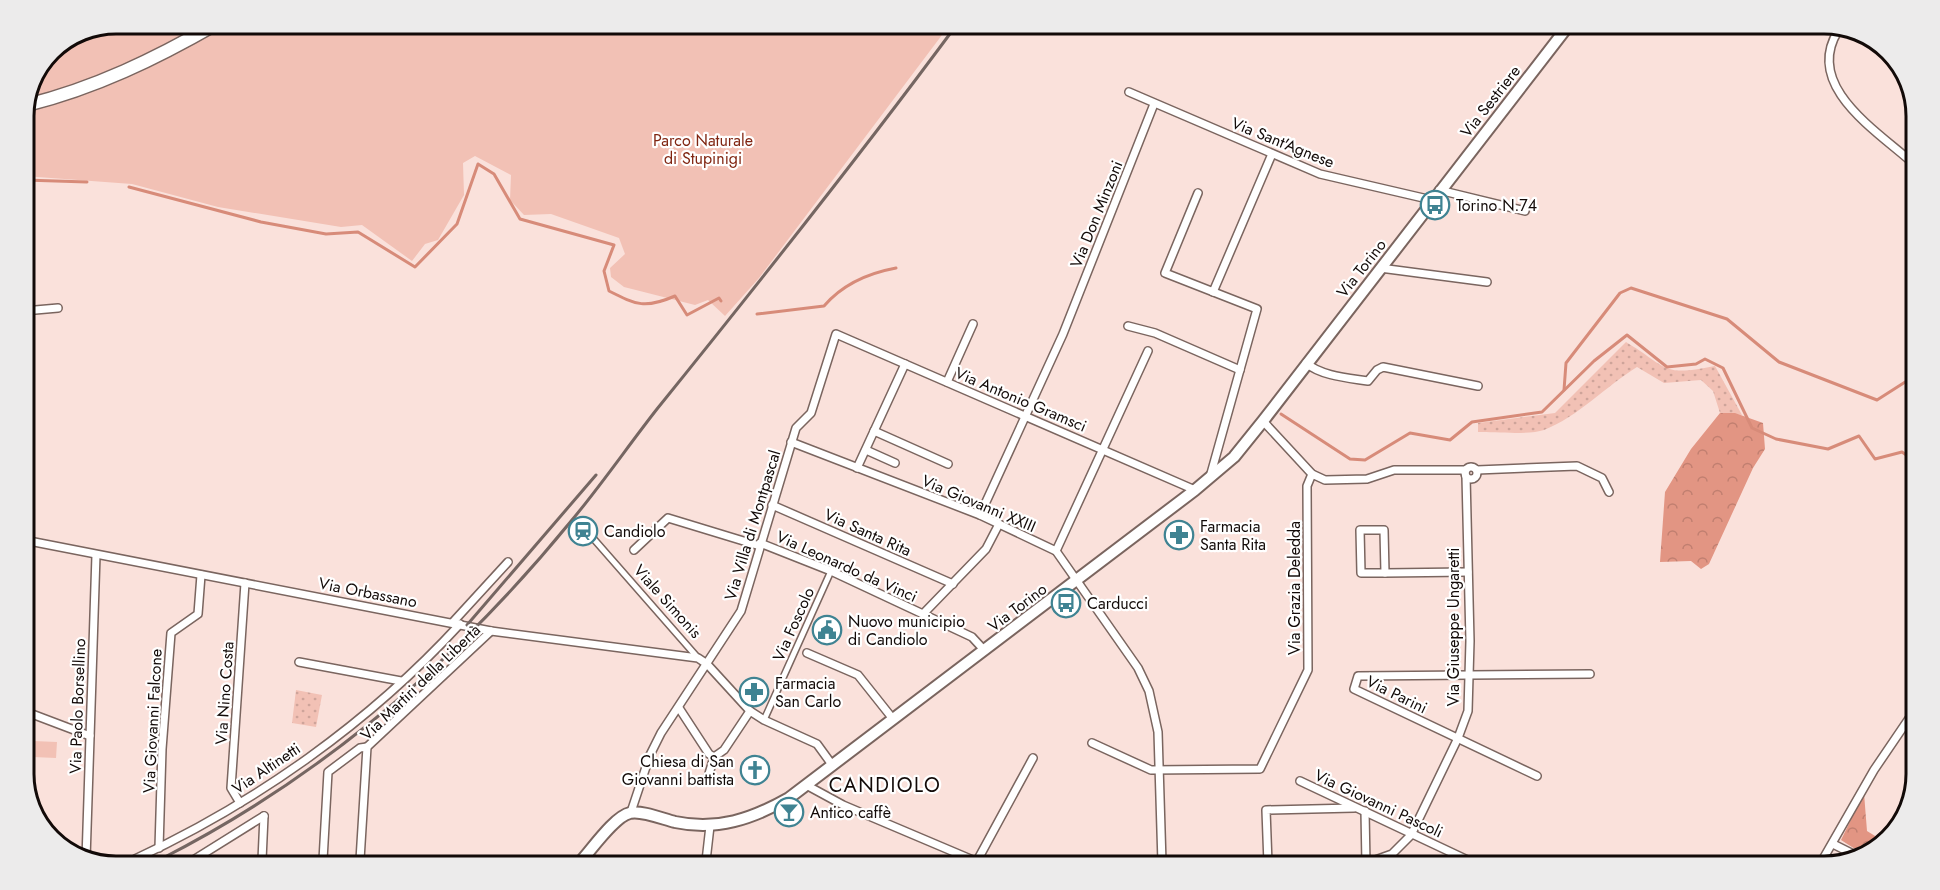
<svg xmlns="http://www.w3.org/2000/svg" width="1940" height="890" viewBox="0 0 1940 890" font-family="Jost,sans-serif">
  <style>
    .grass { fill: url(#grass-dots) }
    .forest { fill: url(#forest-crowns) }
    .park { fill: #f2c1b5 }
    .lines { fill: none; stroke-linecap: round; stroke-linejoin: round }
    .stream { stroke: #d78b79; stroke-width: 3 }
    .pedestrian-casing { stroke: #7a655f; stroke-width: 8 }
    .minor-casing { stroke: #7a655f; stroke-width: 10 }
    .secondary-casing { stroke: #7a655f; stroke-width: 14 }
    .primary-casing { stroke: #7a655f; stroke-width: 15 }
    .pedestrian { stroke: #fff; stroke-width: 5 }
    .minor { stroke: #fff; stroke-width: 7 }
    .secondary { stroke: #fff; stroke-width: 10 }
    .primary { stroke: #fff; stroke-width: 12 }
    .rail { stroke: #756662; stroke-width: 3 }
    .labels { text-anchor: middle; stroke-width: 4.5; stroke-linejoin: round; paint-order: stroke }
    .street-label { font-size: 16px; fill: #120a08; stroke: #fff }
    .park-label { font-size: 16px; fill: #802511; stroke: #fff }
    .poi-label { font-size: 16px; fill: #120a08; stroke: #fff; text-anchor: start }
    .quarter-label { font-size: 20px; letter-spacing: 1.5px; fill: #120a08; stroke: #fff }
    .rim { fill: none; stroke: #120a08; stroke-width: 3 }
  </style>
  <defs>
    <pattern id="grass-dots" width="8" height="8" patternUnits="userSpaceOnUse" patternTransform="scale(1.5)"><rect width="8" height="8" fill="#f2c1b5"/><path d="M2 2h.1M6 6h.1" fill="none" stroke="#cea49a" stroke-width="1.8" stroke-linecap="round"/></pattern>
    <pattern id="forest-crowns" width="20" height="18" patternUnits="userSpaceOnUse" patternTransform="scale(1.5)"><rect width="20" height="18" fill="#e29583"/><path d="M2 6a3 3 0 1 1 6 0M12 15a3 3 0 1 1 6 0" fill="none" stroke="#c17f70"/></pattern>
  </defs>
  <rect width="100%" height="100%" fill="#fae1db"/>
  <g class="grass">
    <path d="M1626,342C1669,368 1661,377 1715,366L1742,415L1720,413L1713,391L1701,380L1664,383L1637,367C1606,386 1578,417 1544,430C1529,435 1495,432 1478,432V423L1555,413Z"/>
    <polygon points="296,690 322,695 316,727 292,723"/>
  </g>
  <g class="forest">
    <polygon points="1720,413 1735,413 1763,423 1765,449 1753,468 1709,564 1701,569 1691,561 1660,562 1665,492 1691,449"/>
    <polygon points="1864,793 1867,831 1880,839 1874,850 1863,854 1841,840"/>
  </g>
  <g class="park">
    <polygon points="117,24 948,27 759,278 725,316 708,300 695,305 624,287 611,277 610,268 625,254 619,238 551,214 524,215 510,200 511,175 475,156 463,163 464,195 438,240 425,244 412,261 362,225 341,227 218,207 132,184 24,176 24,111 51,51"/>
    <polygon points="24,736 33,736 33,741 57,742 56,758 33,757 32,761 24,761"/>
  </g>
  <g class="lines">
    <g class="stream">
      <polyline points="24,180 87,182"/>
      <path d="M129,187L261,222L326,234L358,232L415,267L457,224L478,164L494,174L520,219L614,245L604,271L609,291C637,305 645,309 675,296L687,315L719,298L721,301"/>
      <path d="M757,314L824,306C842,285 869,273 896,268"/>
      <polyline points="1564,390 1566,363 1620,293 1631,288 1727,319 1779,362 1877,400 1913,377"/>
      <polyline points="1281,414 1350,459 1365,460 1410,433 1450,440 1472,422 1542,412 1594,361 1627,335 1667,367 1696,364 1705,359 1723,368 1752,428 1776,439 1828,449 1859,436 1875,459 1902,452 1912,459"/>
    </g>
    <g class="pedestrian-casing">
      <g id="pedestrian">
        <polyline points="592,537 698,658"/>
        <polyline points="764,720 831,571"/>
      </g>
    </g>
    <g class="minor-casing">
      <g id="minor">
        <path d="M1838,31C1803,87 1879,132 1915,165"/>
        <polyline points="1129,92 1320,174 1432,200"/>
        <polyline points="1439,190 1525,211"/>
        <polyline points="1198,193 1165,273 1257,309 1210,477"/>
        <polyline points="1380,268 1487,282"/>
        <polyline points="1213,292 1272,154"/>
        <polyline points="24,311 58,308"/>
        <polyline points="1128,326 1155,333 1240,370"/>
        <path d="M1306,363C1321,376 1349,378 1368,381L1377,370L1383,367L1478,386"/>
        <polyline points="947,382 973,324"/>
        <polyline points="1263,421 1312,474 1325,480 1367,479 1394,470 1466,470"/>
        <polyline points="874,431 948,464"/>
        <polyline points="791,442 980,515 1056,551 1138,668 1149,691 1158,732 1162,863"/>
        <polyline points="866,450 895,463"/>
        <circle cx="1471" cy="473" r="6"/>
        <polyline points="857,468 905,364"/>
        <polyline points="1477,470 1577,466 1602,478 1609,492"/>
        <polyline points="772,505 953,584"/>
        <polyline points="980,515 1063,334 1154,104"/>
        <polygon points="1360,530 1384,530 1385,573 1361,573"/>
        <polyline points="24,540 491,631 698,658 707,664 750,711 764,720 817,744 833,766"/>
        <polyline points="760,543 831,571 972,637 984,650"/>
        <polyline points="634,550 668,518 760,546"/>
        <polyline points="1056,551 1148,351"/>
        <polyline points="1385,573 1468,572"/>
        <polyline points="923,614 986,549 999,524"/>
        <polyline points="453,622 508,562"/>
        <polyline points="807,653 858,675 893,719"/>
        <polyline points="299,662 401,681"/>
        <polyline points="679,708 709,754 714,757"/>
        <polyline points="24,711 90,736"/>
        <polyline points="1092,743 1151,770 1260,769 1308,670 1307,486 1312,474"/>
        <polyline points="1537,776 1354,689 1358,676 1590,674"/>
        <polyline points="708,777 714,757 724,750 750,711"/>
        <polyline points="1300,781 1478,865"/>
        <polyline points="808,786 843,805 980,863"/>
        <polyline points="240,803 231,788 245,583"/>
        <polyline points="1365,811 1366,864"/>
        <polyline points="631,812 650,755 661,733 741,611 796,428 811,413 836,334 1195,490"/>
        <polyline points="1833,844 1857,856"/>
        <polyline points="159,848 162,749 171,633 198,614 201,575"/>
        <polyline points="86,859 96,555"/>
        <path d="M135,859C256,803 370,722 460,624"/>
        <polyline points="195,859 264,816"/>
        <polyline points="262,860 264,816"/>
        <polyline points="323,860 328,772 360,748 367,747"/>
        <polyline points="360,860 367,747 491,631"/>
        <polyline points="706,861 710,826"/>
        <polyline points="977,861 1033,758"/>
        <polyline points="1268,864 1266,810 1354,808"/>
        <polyline points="1364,864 1392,854 1411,835 1458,738 1468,711 1470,641 1466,476"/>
        <polyline points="1819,866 1874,770 1910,717"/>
      </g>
    </g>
    <g class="secondary-casing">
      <path id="secondary" d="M581,861C592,849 615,816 630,813C641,810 663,819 675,822C717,831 752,819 789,798L1195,490L1234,457L1263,421L1565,30"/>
    </g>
    <g class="primary-casing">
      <path id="primary" d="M27,105C95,88 155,59 216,24"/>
    </g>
    <use href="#pedestrian" class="pedestrian"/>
    <use href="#minor" class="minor"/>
    <use href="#secondary" class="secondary"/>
    <use href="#primary" class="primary"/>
    <g class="rail">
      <polyline points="467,625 596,475"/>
      <path d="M161,859C322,777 458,660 572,520C602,484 628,446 657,409C758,284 859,157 955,27"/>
    </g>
  </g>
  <defs>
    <g id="bus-ring" transform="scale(1.5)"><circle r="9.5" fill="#fff" stroke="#3f8392" stroke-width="1.5"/><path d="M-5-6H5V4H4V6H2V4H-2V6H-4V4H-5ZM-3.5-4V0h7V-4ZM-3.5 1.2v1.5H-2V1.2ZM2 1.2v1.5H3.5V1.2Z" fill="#3f8392"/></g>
    <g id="station-ring" transform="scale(1.5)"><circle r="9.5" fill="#fff" stroke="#3f8392" stroke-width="1.5"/><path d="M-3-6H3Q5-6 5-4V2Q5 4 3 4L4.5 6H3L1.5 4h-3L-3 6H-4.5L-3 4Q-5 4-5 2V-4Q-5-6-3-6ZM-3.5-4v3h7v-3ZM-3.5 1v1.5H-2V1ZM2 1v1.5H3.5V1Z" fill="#3f8392"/></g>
    <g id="pharmacy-ring" transform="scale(1.5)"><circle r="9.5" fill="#fff" stroke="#3f8392" stroke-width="1.5"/><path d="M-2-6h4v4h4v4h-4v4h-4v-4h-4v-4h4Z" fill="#3f8392"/></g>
    <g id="civic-ring" transform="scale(1.5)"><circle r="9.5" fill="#fff" stroke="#3f8392" stroke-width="1.5"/><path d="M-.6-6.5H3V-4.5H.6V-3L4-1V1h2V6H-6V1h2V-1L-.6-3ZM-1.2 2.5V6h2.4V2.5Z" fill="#3f8392"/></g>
    <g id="church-ring" transform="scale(1.5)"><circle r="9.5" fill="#fff" stroke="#3f8392" stroke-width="1.5"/><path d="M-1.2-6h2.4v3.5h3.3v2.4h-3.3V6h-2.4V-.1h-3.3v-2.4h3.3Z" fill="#3f8392"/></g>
    <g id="bar-ring" transform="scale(1.5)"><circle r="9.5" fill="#fff" stroke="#3f8392" stroke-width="1.5"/><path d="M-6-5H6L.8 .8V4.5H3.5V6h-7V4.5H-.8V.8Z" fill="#3f8392"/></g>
  </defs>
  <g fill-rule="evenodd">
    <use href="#bus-ring" x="1435" y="205"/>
    <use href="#station-ring" x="583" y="531"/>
    <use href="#pharmacy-ring" x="1179" y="535"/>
    <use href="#bus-ring" x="1066" y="603"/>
    <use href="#civic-ring" x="827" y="630"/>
    <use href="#pharmacy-ring" x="754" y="692"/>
    <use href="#church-ring" x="755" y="770"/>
    <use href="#bar-ring" x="789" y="812"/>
  </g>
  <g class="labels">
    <g class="street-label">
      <text transform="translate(1490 101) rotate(-52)" y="6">Via Sestriere</text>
      <text transform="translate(1283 142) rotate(22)" y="6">Via Sant'Agnese</text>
      <text transform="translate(1096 214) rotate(-68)" y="6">Via Don Minzoni</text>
      <text transform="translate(1361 268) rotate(-52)" y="6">Via Torino</text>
      <text transform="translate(1021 399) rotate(23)" y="6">Via Antonio Gramsci</text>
      <text transform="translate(979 503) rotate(23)" y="6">Via Giovanni XXIII</text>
      <text transform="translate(752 525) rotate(-73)" y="6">Via Villa di Montpascal</text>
      <text transform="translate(868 532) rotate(24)" y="6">Via Santa Rita</text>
      <text transform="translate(847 566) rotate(24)" y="6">Via Leonardo da Vinci</text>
      <text transform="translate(1294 588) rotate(-90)" y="6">Via Grazia Deledda</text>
      <text transform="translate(368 592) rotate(11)" y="6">Via Orbassano</text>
      <text transform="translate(668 601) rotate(48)" y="6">Viale Simonis</text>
      <text transform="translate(1017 607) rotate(-37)" y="6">Via Torino</text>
      <text transform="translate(793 624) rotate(-66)" y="6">Via Foscolo</text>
      <text transform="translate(1453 627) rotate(-90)" y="6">Via Giuseppe Ungaretti</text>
      <text transform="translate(420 682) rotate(-44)" y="6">Via Martiri della Libertà</text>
      <text transform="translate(224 693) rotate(-86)" y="6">Via Nino Costa</text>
      <text transform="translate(1397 694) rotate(26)" y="6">Via Parini</text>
      <text transform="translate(77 706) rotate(-88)" y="6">Via Paolo Borsellino</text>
      <text transform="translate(152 721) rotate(-87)" y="6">Via Giovanni Falcone</text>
      <text transform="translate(266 768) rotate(-34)" y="6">Via Altinetti</text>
      <text transform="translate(1379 803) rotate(25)" y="6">Via Giovanni Pascoli</text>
    </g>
    <g class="park-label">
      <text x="703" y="146">Parco Naturale<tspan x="703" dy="18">di Stupinigi</tspan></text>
    </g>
    <g class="poi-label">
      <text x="1456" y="211">Torino N.74</text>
      <text x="1200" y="532">Farmacia<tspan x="1200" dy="18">Santa Rita</tspan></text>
      <text x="604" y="537">Candiolo</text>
      <text x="1087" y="609">Carducci</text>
      <text x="848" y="627">Nuovo municipio<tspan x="848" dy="18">di Candiolo</tspan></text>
      <text x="775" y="689">Farmacia<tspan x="775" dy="18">San Carlo</tspan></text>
      <text x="734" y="767" text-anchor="end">Chiesa di San<tspan x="734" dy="18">Giovanni battista</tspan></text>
      <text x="810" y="818">Antico caffè</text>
    </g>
    <g class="quarter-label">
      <text x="885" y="792">CANDIOLO</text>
    </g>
  </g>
  <path d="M0 0H1940V890H0ZM116 34H1824A82 82 0 0 1 1906 116V774A82 82 0 0 1 1824 856H116A82 82 0 0 1 34 774V116A82 82 0 0 1 116 34Z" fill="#ecebeb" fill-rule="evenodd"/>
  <path class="rim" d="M116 34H1824A82 82 0 0 1 1906 116V774A82 82 0 0 1 1824 856H116A82 82 0 0 1 34 774V116A82 82 0 0 1 116 34Z"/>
</svg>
